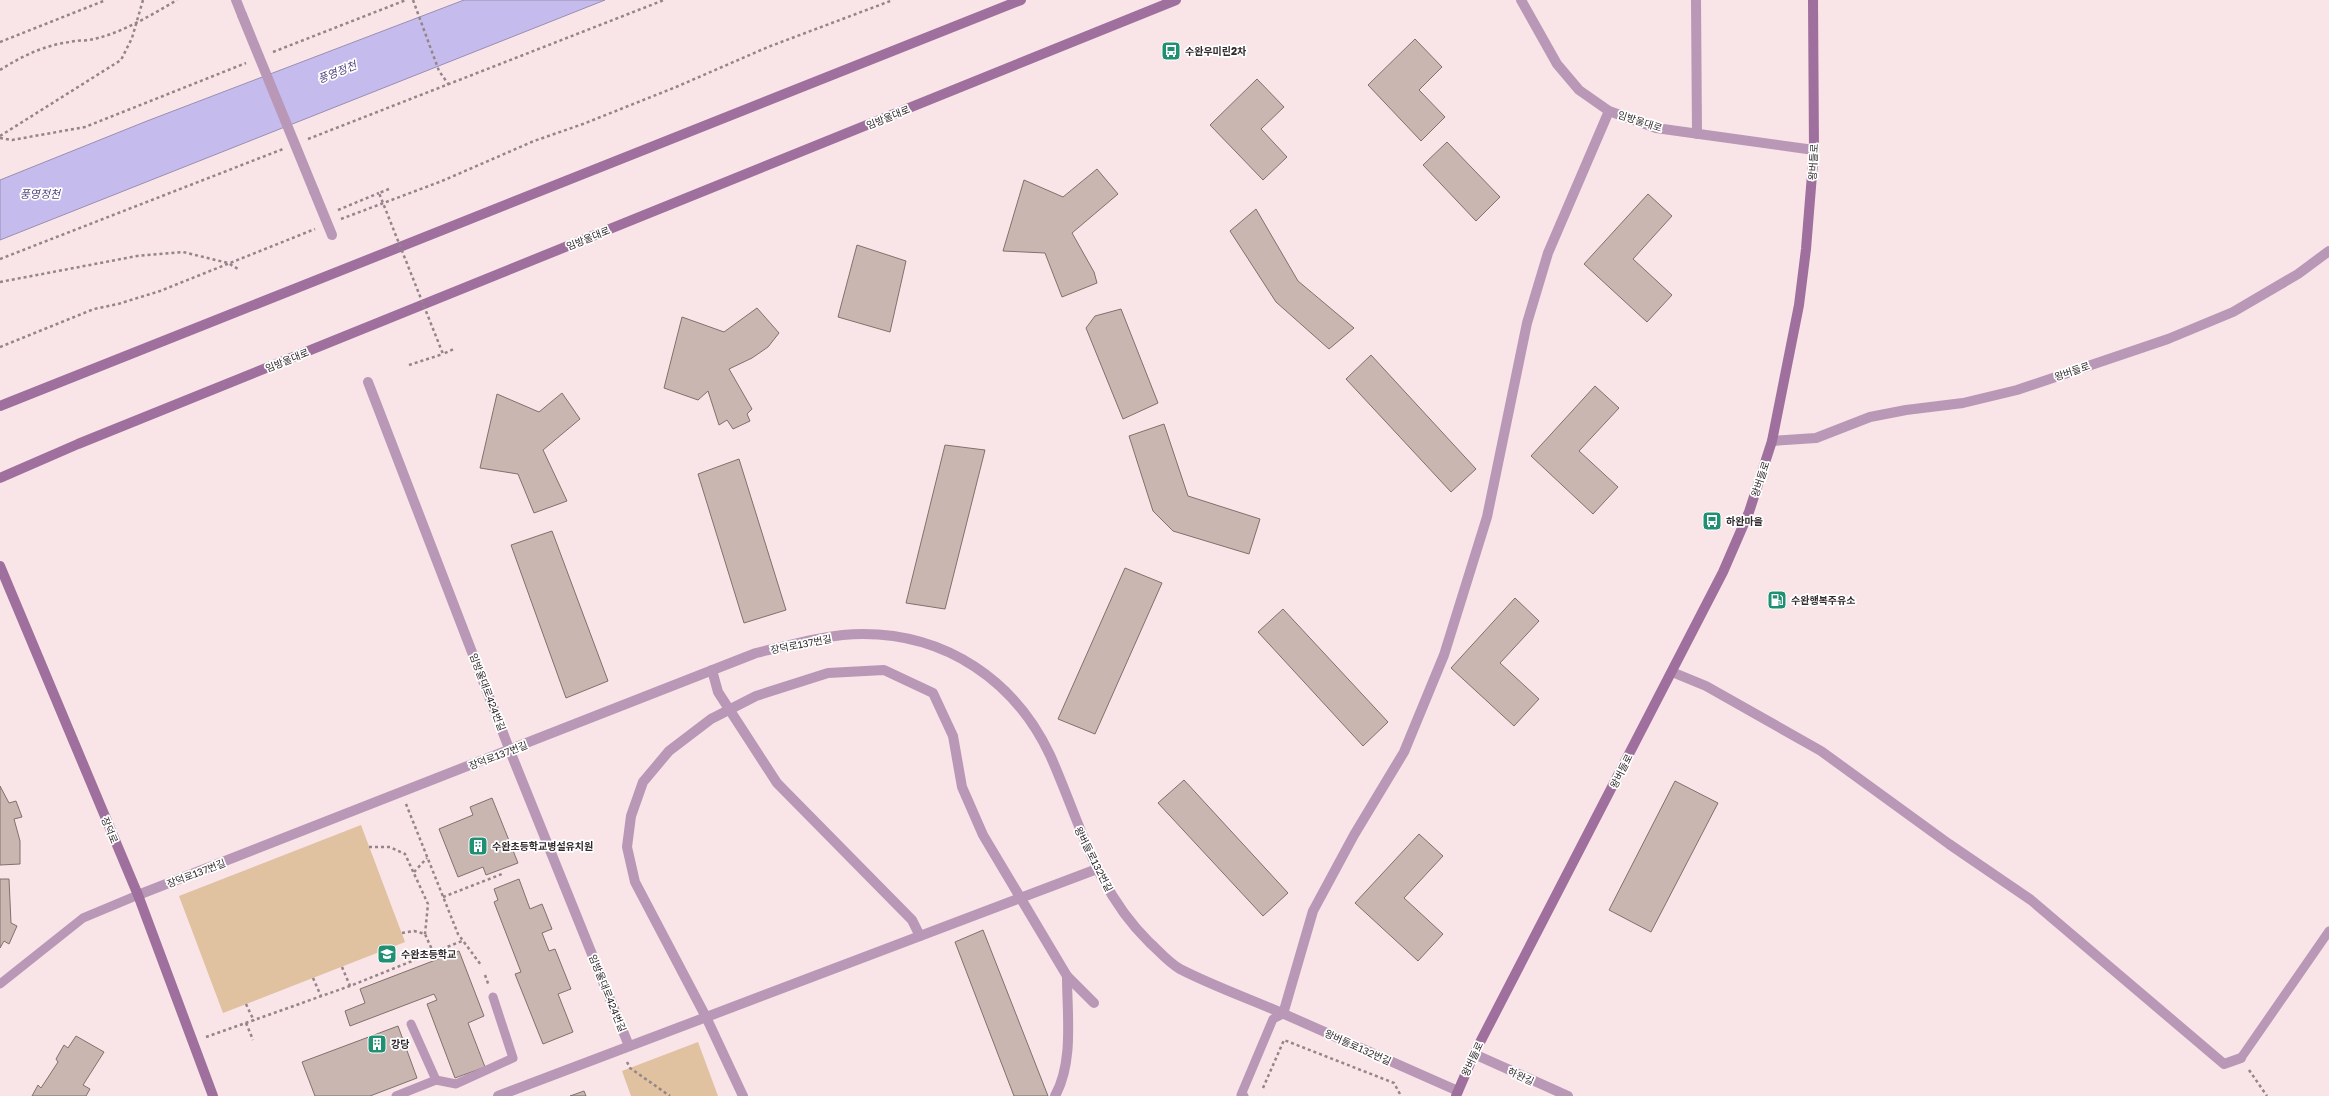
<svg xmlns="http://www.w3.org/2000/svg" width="2329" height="1096" viewBox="0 0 2329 1096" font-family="'Golos Text','Noto Sans KR',sans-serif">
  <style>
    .green { fill: #e0c1a0 }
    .water { fill: #c6bbed; stroke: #998fb3 }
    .building { fill: #cab6b1; stroke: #81706b }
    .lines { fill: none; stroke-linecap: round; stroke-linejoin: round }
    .path { stroke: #938588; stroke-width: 2.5; stroke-dasharray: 3 3; stroke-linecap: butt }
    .lane { stroke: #b997b6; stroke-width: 9 }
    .street { stroke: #b997b6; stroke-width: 10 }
    .secondary { stroke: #9f6f9d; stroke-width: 10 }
    .path-bridge { stroke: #938588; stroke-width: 2.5; stroke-dasharray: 3 3; stroke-linecap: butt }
    .street-bridge { stroke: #b997b6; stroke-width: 10 }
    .labels { text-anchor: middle; stroke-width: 3.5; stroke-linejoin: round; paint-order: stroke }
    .poi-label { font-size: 10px; font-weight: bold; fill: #31292b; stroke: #fff; text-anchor: start }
    .street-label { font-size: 10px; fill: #31292b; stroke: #fff }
    .water-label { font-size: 11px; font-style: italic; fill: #52417e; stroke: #fff }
  </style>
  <rect width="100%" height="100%" fill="#f9e4e8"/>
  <g class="green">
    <polygon points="361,825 405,942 223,1013 179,896"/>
    <polygon points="698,1042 718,1096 631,1096 622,1071"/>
  </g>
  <polygon class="water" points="464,0 605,0 0,240 0,180 147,121"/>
  <g class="building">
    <polygon points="1415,39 1442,67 1419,90 1445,117 1421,141 1368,85"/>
    <polygon points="1257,79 1284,107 1261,129 1287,157 1263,180 1210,125"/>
    <polygon points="1447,142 1500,197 1476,221 1423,165"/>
    <polygon points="1097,169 1118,194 1072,233 1094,272 1097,283 1062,297 1045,253 1003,251 1024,180 1063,197"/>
    <polygon points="1648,194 1672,216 1633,259 1672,295 1647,322 1584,264"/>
    <polygon points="1256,209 1298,281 1354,328 1329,349 1276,302 1230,231"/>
    <polygon points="857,245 906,261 890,332 838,317"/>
    <polygon points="757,308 779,333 768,347 752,358 729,369 752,409 747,414 750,421 733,429 727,420 719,425 708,391 698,400 664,388 682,317 724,332"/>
    <polygon points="1121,309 1158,403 1123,419 1086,328 1095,316"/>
    <polygon points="1371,355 1476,469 1451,492 1346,379"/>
    <polygon points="1595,386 1619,408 1579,451 1618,487 1593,514 1531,456"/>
    <polygon points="562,393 580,419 543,450 567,501 534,513 518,474 480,468 497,394 539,412"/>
    <polygon points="1164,424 1188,496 1260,519 1249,554 1173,531 1153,511 1129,436"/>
    <polygon points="945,445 985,450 945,609 906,603"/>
    <polygon points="739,459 786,610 744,623 698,474"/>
    <polygon points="552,531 608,681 566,698 511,545"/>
    <polygon points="1125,568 1162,583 1095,734 1058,719"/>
    <polygon points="1515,598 1539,621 1500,663 1539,699 1514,726 1451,668"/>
    <polygon points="1283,609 1388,722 1363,746 1258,632"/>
    <polygon points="1184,780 1288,893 1263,916 1158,803"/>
    <polygon points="1675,781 1718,803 1651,932 1609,910"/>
    <polygon points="0,786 9,803 16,801 22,817 14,819 20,841 20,864 0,865"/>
    <polygon points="492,798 518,863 486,875 483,867 458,877 439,829 473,815 470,807"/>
    <polygon points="1419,834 1443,856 1404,898 1443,934 1418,961 1355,903"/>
    <polygon points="0,879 9,879 11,923 17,926 9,944 4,941 0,948"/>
    <polygon points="519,879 530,909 542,904 552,929 542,933 549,951 555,949 571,989 558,994 573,1032 543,1044 515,974 521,972 494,902 498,900 494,889"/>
    <polygon points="983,930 1048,1096 1014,1096 955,942"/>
    <polygon points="459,951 484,1016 468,1023 485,1067 455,1078 427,1004 437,1000 434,994 350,1026 345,1011 365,1003 360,989"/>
    <polygon points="398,1026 417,1078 370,1096 315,1096 302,1062"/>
    <polygon points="76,1036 104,1052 83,1085 90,1089 86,1096 32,1096 38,1085 41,1088 58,1062 56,1059 64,1045 68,1048"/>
    <polygon points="584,1091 586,1096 570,1096"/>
  </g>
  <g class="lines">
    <g class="path">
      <polyline points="413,0 439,71 449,85"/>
      <polyline points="0,42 106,0"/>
      <polyline points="273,52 406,0"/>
      <path d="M0,70C22,56 45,45 70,42C78,40 87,41 94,39C124,32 151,15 177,0"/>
      <polyline points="0,136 121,60 132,38 143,0"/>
      <polyline points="0,138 12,140 85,127 246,63"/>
      <polyline points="308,139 664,0"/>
      <polyline points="338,210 379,193"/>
      <polyline points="341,219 442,181 534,141 583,124 676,87 768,47 893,0"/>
      <polyline points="0,259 283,149"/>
      <polyline points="0,282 137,256 183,252 228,263 240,270"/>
      <polyline points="0,347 94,309 118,304 160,291 315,229"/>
      <polyline points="409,365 443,354"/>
      <polyline points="406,804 458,934 481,965"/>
      <polyline points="369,847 390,847 405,854 428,904 425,934"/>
      <polyline points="414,872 427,858"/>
      <polyline points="443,897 502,874"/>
      <polyline points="402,933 414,931 425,934 433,952"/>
      <polyline points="342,967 350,986"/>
      <polyline points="485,975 489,986"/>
      <polyline points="313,978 321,996"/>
      <polyline points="246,1004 254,1021"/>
      <polyline points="246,1023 253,1040"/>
      <polyline points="206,1037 350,986 462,941"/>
      <polyline points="627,1062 630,1068 670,1096"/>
      <polyline points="2249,1070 2267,1096"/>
      <polyline points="1263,1088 1284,1040 1394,1083 1401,1096"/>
    </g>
    <g class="lane">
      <polyline points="0,984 83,918 138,895"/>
      <polyline points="411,1024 436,1080"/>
      <polyline points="2241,1058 2329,931"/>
      <polyline points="396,1096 436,1080 456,1084 513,1058 493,997"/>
      <polyline points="1244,1096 1241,1095 1273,1019 1283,1014"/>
    </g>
    <g class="street">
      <polyline points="236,0 242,15"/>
      <polyline points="1521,0 1557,64 1579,90 1609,111 1656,128 1814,150"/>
      <polyline points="1696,0 1697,134"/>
      <polyline points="314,191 332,235"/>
      <polyline points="368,382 510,751 629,1046"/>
      <polyline points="1772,441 1816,438 1870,417 1906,410 1963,403 2017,390 2168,339 2233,312 2298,274 2329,251"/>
      <polyline points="712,670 718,692 777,783 912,920 920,936"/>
      <polyline points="1672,672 1706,686 1821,751 1949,844 2031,900 2224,1064 2241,1058"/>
      <path d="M138,895L756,653C791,645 827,634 863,634C947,634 1015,681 1050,755C1080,822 1095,889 1149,942C1158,950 1169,963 1180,969C1213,986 1250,999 1284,1014C1342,1040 1400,1065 1458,1091"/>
      <polyline points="1283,1014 1313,911 1354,835 1404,752 1444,655 1487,517 1527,323 1548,253 1609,111"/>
      <polyline points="1474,1054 1568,1096"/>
      <polyline points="498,1096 1097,869"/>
      <polyline points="743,1096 706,1017 635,882 627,847 631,816 643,782 669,751 711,719 756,696 828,673 884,670 933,693 953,736 962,787 983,835 1067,976 1094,1003"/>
      <path d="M1055,1096C1074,1062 1067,1014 1067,976"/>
    </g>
    <g class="secondary">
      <polyline points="0,406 1021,0"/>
      <polyline points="0,478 78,444 1176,0"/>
      <polyline points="0,566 138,895 213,1096"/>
      <polyline points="1456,1096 1474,1054 1723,572 1749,512 1772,441 1799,305 1806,249 1814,150 1813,0"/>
    </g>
    <polyline class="path-bridge" points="389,189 379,193 443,354 454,349"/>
    <polyline class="street-bridge" points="242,15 314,191"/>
  </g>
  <defs>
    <g id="bus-square" transform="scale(1)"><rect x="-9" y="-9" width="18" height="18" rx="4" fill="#1f9071" stroke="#fff"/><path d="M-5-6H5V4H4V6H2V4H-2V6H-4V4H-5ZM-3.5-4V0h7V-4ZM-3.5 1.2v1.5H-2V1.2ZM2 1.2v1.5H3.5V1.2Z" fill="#fff"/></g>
    <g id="fuel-square" transform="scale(1)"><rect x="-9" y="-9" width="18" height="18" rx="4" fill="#1f9071" stroke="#fff"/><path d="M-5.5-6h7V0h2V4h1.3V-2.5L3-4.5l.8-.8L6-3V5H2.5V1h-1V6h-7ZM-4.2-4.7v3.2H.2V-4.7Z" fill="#fff"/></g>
    <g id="building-square" transform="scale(1)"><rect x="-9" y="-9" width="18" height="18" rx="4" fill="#1f9071" stroke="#fff"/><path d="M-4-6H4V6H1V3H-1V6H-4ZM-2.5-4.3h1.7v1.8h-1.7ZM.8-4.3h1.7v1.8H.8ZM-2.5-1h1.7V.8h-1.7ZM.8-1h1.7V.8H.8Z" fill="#fff"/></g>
    <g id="school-square" transform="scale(1)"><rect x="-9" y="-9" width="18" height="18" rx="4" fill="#1f9071" stroke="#fff"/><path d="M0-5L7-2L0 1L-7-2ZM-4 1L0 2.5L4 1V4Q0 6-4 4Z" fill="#fff"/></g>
  </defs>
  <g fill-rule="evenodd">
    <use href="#bus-square" x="1171" y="51"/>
    <use href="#bus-square" x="1712" y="521"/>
    <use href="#fuel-square" x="1777" y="600"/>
    <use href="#building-square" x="478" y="846"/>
    <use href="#school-square" x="387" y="954"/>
    <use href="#building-square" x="377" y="1044"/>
  </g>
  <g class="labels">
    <g class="poi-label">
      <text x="1185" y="55">수완우미린2차</text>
      <text x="1726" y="525">하완마을</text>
      <text x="1791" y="604">수완행복주유소</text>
      <text x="492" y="850">수완초등학교병설유치원</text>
      <text x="401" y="958">수완초등학교</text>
      <text x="391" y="1048">강당</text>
    </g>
    <g class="street-label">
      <text transform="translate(888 117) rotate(-22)" y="4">임방울대로</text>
      <text transform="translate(1640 121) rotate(18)" y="4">임방울대로</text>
      <text transform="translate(1813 162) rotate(-87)" y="4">왕버들로</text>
      <text transform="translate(588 238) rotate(-22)" y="4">임방울대로</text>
      <text transform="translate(287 360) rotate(-22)" y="4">임방울대로</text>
      <text transform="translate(2072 371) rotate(-19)" y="4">왕버들로</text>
      <text transform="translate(1760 479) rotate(-72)" y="4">왕버들로</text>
      <text transform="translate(801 644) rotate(-11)" y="4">장덕로137번길</text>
      <text transform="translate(488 692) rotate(69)" y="4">임방울대로424번길</text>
      <text transform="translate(498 755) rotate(-21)" y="4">장덕로137번길</text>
      <text transform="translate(1621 771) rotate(-63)" y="4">왕버들로</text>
      <text transform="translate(110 830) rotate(67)" y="4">장덕로</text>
      <text transform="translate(1094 859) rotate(63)" y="4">왕버들로132번길</text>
      <text transform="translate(196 873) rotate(-21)" y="4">장덕로137번길</text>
      <text transform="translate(608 993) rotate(68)" y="4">임방울대로424번길</text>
      <text transform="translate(1358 1047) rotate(24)" y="4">왕버들로132번길</text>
      <text transform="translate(1472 1059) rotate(-65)" y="4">왕버들로</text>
      <text transform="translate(1521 1076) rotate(25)" y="4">하완길</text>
    </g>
    <g class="water-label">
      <text transform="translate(337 72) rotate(-22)" y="4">풍영정천</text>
      <text x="40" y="198">풍영정천</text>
    </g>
  </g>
</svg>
